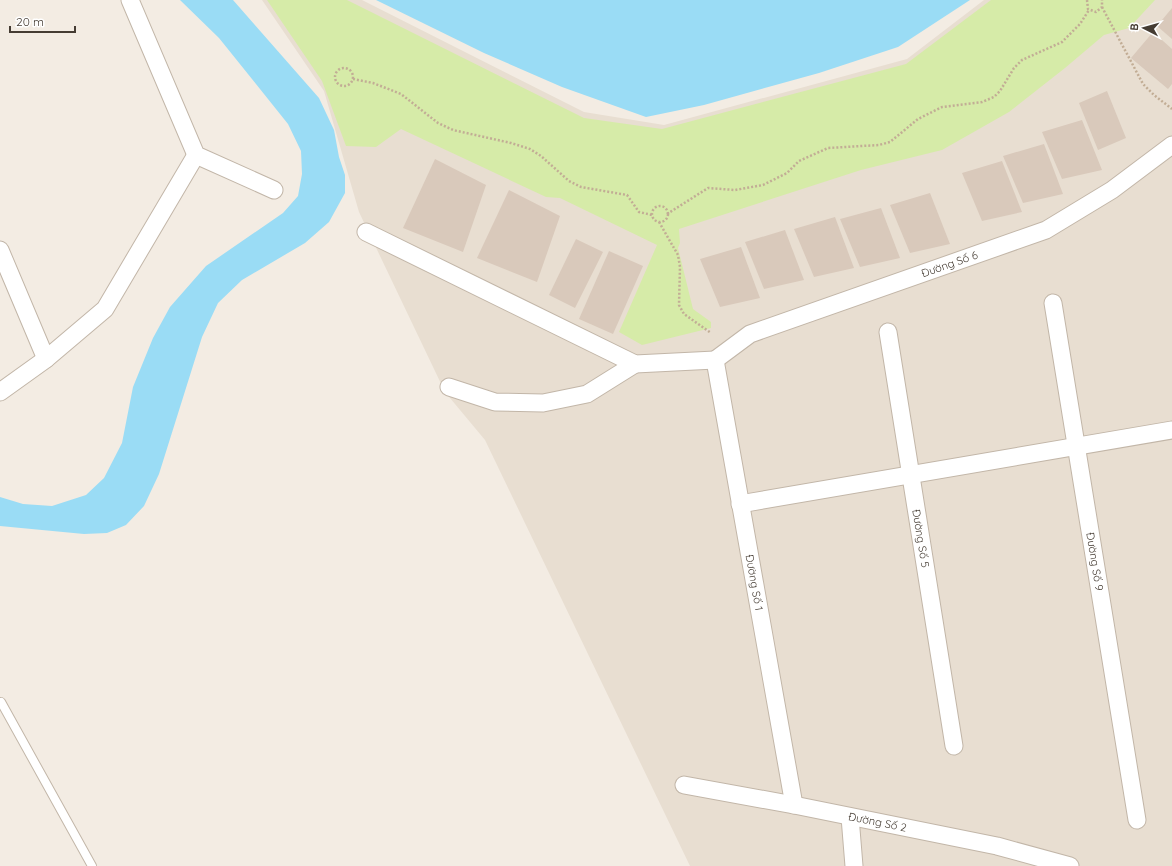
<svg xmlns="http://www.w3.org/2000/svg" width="1172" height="866" viewBox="0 0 1172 866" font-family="Quicksand,sans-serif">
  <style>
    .residential { fill: #e8ded1 }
    .green { fill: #d6eba8 }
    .water { fill: #9adcf5 }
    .building { fill: #d9c9bb }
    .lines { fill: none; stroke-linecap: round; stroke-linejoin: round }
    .lane-casing { stroke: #c2b6a8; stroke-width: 10 }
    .street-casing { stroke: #c2b6a8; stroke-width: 19 }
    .path { stroke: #c2ad95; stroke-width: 2.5; stroke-dasharray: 2 2; stroke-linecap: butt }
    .lane { stroke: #fff; stroke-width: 8 }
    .street { stroke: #fff; stroke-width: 17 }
    .labels { text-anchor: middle; stroke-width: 4; stroke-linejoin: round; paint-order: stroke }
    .street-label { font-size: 11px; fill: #453c33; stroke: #fff }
  </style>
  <rect width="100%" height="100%" fill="#f3ece3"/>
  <polygon class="residential" points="262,0 362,0 584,112 664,125 907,59 984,0 1172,0 1172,866 690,866 485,440 445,392 359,212 324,91"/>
  <polygon class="green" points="267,0 347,0 584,118 662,129 906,64 991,0 1155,0 1129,28 1104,35 1065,68 1009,112 942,150 861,170 679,229 680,243 678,248 693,309 711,322 711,328 642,345 619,332 657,245 560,198 546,197 401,129 376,147 346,146 322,81"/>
  <g class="water">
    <polygon points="180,0 233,0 319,98 334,130 339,157 345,175 345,193 329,222 305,243 242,280 218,303 202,337 159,474 144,506 126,525 107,533 84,534 0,526 0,497 23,504 52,506 86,495 104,478 122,443 133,387 153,338 170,307 206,266 283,213 298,196 302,174 301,151 288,124 219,38"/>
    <polygon points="376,0 970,0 898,47 819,73 704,105 646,117 562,87 484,53"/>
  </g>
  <g class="building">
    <polygon points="1172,8 1172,39 1157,26"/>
    <polygon points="1153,32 1172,49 1172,84 1168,89 1131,58"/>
    <polygon points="1107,91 1126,138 1098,150 1079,103"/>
    <polygon points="1082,120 1102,170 1062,179 1042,132"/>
    <polygon points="1044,144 1063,194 1023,203 1003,156"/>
    <polygon points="435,159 486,185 463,252 403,228"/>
    <polygon points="1002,161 1022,212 982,221 962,173"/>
    <polygon points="509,190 560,216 537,282 477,258"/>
    <polygon points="930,193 950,244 910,253 890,205"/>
    <polygon points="881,208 900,258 860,267 840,219"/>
    <polygon points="835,217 854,268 814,277 794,229"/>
    <polygon points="785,230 804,280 764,289 745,242"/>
    <polygon points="576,239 603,252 575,308 549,295"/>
    <polygon points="741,247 760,298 720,307 700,259"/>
    <polygon points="609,251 643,266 613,334 579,319"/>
  </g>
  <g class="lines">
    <g class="lane-casing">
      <polyline id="lane" points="1,702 92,866"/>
    </g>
    <g class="street-casing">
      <g id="street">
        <polyline points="130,0 196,155 274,190"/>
        <polyline points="366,232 635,364 715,360"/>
        <polyline points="0,250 46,359"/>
        <path id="s1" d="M1053,303L1137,820"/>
        <path id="s2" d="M888,332L954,746"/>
        <path id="s3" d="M715,360L750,334L1046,230L1112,190L1172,145"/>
        <path id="s4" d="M715,360L794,805"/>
        <polyline points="449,387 495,402 543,403 587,394 635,364"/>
        <polyline points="0,392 46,359 105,309 196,155"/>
        <polyline points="740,504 1172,430"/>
        <path id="s5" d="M684,785L794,805L997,846L1070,866"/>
        <polyline points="850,817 854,866"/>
      </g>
    </g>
    <g class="path">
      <polyline points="1087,0 1088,9 1096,12 1102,7 1102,0"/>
      <polyline points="1102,7 1143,84 1154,95 1172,109"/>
      <circle cx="344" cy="77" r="9"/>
      <polyline points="353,79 373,83 401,94 438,123 453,130 511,143 530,149 541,156 569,181 581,187 627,195 639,212 652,215"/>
      <circle cx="660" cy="214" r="8"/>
      <polyline points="667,214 708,188 735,190 763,185 787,173 799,161 828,148 879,145 890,142 918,119 942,107 982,102 994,97 1000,91 1014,68 1022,60 1062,42 1080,24 1089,10"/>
      <polyline points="659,222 678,255 680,267 679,305 684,314 711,333"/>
    </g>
    <use href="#lane" class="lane"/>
    <use href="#street" class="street"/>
  </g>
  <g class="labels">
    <g class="street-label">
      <text dy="4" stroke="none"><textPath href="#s3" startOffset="255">Đường Số 6</textPath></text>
      <text dy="4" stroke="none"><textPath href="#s2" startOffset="209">Đường Số 5</textPath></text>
      <text dy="4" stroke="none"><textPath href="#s1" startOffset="262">Đường Số 9</textPath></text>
      <text dy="4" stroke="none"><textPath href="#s4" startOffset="226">Đường Số 1</textPath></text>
      <text dy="4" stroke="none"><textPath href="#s5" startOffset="197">Đường Số 2</textPath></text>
    </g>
  </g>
  <g transform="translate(1144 28) rotate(276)" stroke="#ffffff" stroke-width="3" paint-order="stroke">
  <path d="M0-3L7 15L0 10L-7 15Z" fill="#453c33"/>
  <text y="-6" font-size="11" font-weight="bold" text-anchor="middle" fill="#453c33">B</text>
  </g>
  <path d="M10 26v6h65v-6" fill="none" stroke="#453c33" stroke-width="2"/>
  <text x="16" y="26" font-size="12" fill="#453c33" stroke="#ffffff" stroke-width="3" paint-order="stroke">20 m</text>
</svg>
